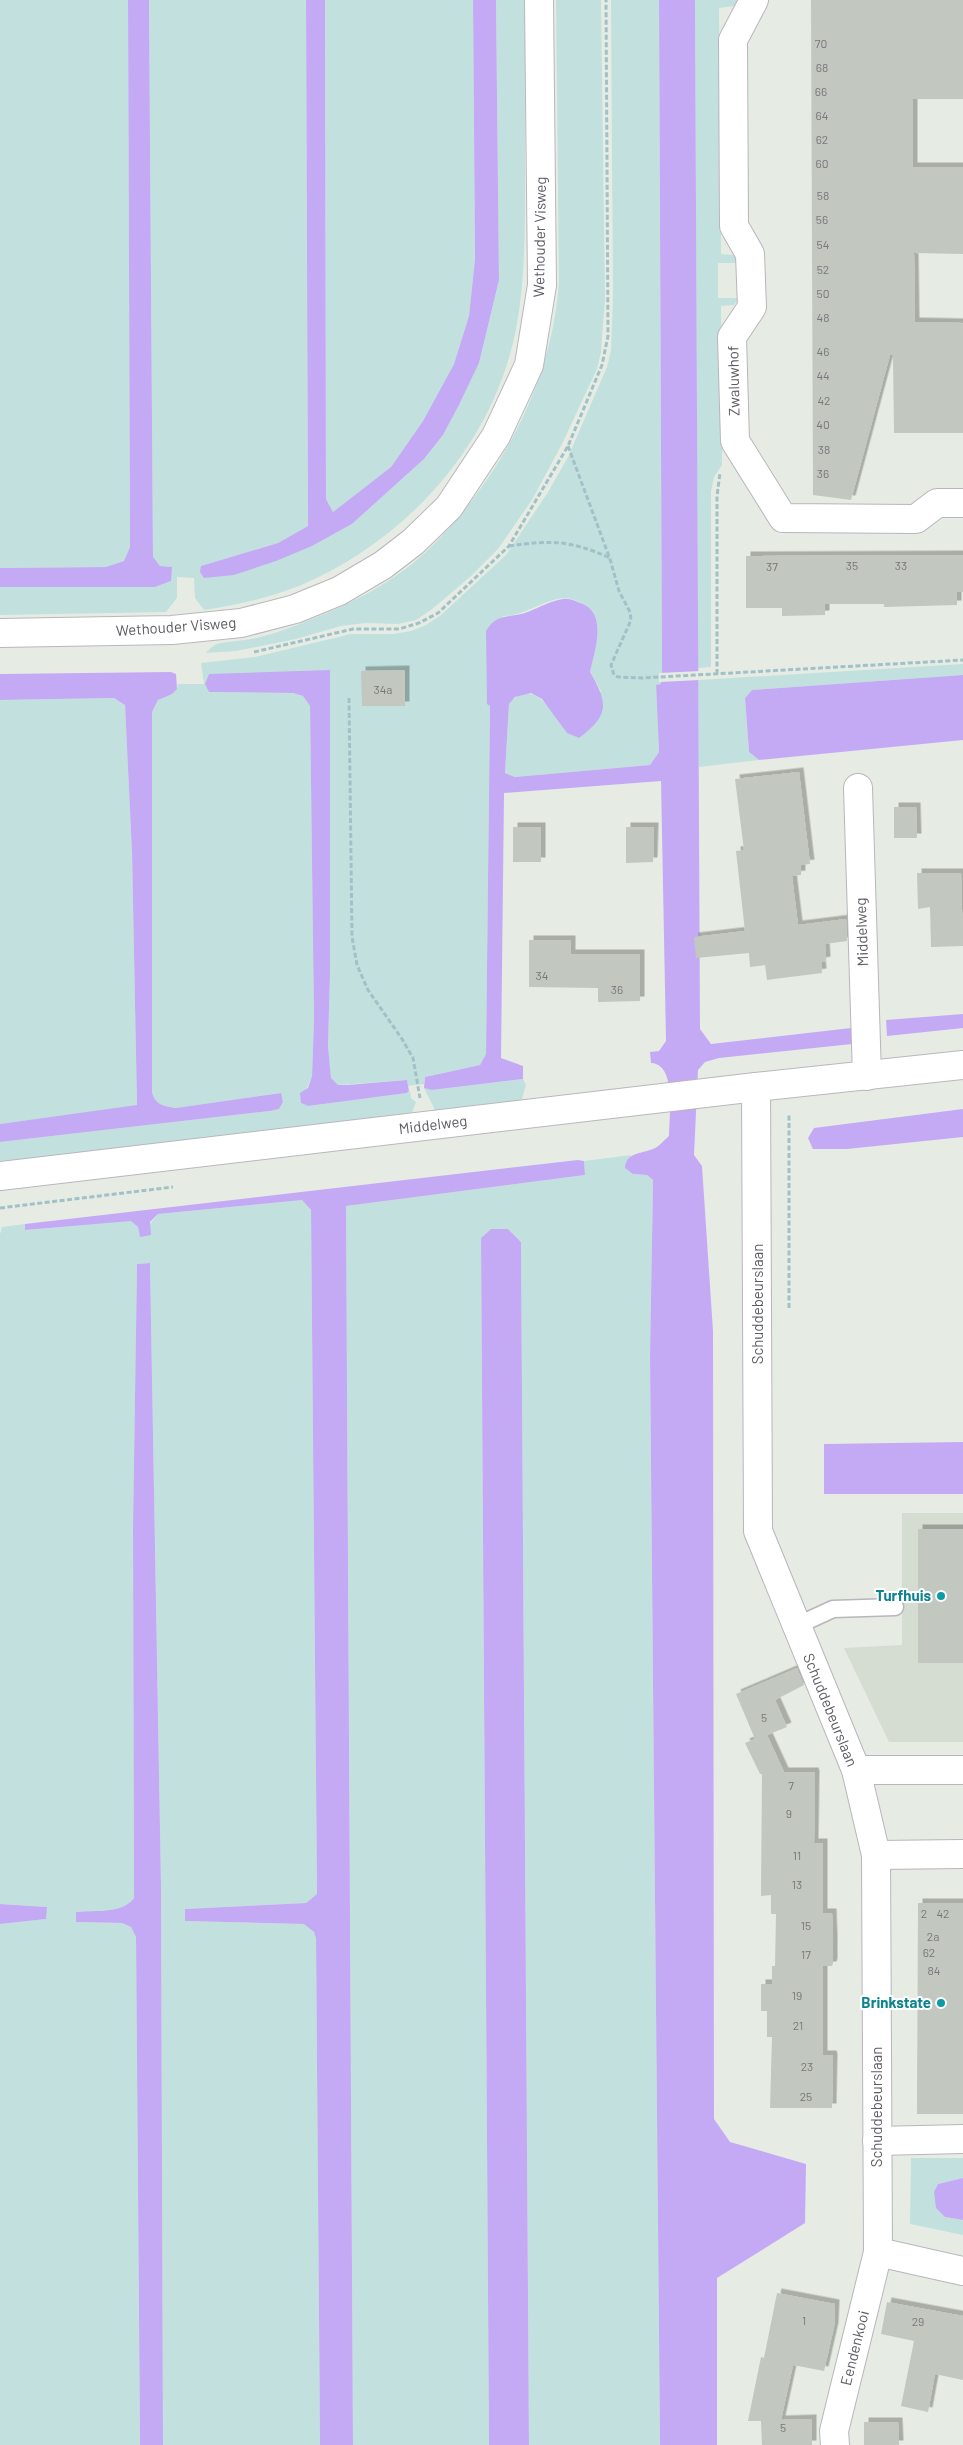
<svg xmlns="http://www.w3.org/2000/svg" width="963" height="2445" viewBox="0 0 963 2445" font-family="Barlow,sans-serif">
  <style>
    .education { fill: #d5dcd1 }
    .green { fill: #c2e1de }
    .water { fill: #c4aaf5 }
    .pier { fill: #e6ece3 }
    .building { fill: #c2c7bf; filter: url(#shadow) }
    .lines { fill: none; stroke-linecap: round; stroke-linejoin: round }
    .lane-casing { stroke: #b8b5bc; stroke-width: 19 }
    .street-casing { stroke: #b8b5bc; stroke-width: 30 }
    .secondary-casing { stroke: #bab6bd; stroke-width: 30 }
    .path { stroke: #a1c1c8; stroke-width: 3; stroke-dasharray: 5 2.5; stroke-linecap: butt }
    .lane { stroke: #fff; stroke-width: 16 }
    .street { stroke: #fff; stroke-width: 28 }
    .secondary { stroke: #fff; stroke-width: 28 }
    .culture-dot { fill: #0f9aa8; stroke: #fff; stroke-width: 2 }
    .labels { text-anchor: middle; stroke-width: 4; stroke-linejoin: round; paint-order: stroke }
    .number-label { font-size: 12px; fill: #777679 }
    .street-label { font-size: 15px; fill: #5e5b62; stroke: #fff }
    .culture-label { font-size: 15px; font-weight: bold; fill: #0d838f; stroke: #fff; text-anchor: end }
  </style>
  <defs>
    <filter id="shadow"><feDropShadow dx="4.5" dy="-4.5" stdDeviation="0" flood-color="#0004"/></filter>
  </defs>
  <rect width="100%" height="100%" fill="#e6ece3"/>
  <polygon class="education" points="902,1513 963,1513 963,1742 889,1742 844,1648 902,1645"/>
  <g class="green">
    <polygon points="0,0 128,0 130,547 124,561 107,567 0,568"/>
    <path d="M149,0H306L308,526L278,543L201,566L234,575L312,546L352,524L424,459L443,435L459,405L479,363L499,280L496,0H525C525,56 525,112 525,168C525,220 526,272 517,324C496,442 408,540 299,586C269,598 236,605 204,610L195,598L194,578L177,577V598L166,612L0,615V587H155L171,581V567L160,566L153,558Z"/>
    <polygon points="325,0 473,0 475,259 469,316 454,364 423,421 391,467 333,512 326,499"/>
    <path d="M556,0H601L605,298L601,352L597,369L562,444L532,500L498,549L470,577L431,610L416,620L398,624L365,623L341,626L296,639L236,651L206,653C209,650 213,645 217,644C227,641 240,641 251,639C272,635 292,627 312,619C351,604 395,581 426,552C499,481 552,384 559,282Z"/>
    <path d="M611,0H659L662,673V685H656L659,752L650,765L515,777L505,773L509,704C533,675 554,714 567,733L601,691L590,672C595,648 609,611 577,601C574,600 569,598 566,598C545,598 526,616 503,616L490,706L486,1054L480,1065L425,1077L424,1084L408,1086L407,1080L338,1085L331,1079L328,1046L330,974V670L209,692L293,693L303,696L310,706L314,1020L312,1076L301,1103L308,1106L407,1093L410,1091L411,1098L416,1102L411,1115L0,1164V1142L270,1111L279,1109L283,1102L280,1093L177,1108C164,1106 155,1105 152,1092V712L158,700L177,689L178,684H204L201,663L255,657L351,634H393L411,631L426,625L441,615L506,555L548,492L568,457L607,367L611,350L613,298Z"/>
    <polygon points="695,0 740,0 735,6 719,8 721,254 733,255 740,263 718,263 718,298 739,298 734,305 721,306 722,465 714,477 711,491 711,667 698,668"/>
    <polygon points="963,664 963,675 752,690 745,698 749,752 759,760 699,767 698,680"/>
    <polygon points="114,698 125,705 132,853 137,1106 0,1124 0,700"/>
    <polygon points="523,1079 526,1085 521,1102 436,1112 424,1088 432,1090"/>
    <polygon points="631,1155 626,1163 634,1174 647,1175 653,1180 650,1356 660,2445 529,2445 521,1242 508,1229 491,1229 481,1238 489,2445 353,2445 346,1206 585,1175 584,1161"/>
    <path d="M302,1200L311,1210L317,1894L306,1903L186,1909L185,1921L305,1924L314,1932L316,1939L320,2445H163L161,1885L150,1263L137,1264L133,1526L134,1898C123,1914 94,1910 76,1912V1922L122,1923L131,1927L136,1937L140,2445H0V1924L45,1919L47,1907L0,1904V1234L2,1227L25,1224L26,1230L131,1220L138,1227L140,1237L158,1214Z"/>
    <polygon points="911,2158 963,2158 963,2178 938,2184 945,2217 963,2220 963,2235 910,2224"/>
  </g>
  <g class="water">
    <polygon points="128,0 149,0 153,557 160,566 172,567 171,581 155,587 0,587 0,568 106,567 124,561 130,547"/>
    <polygon points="306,0 325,0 326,499 333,512 391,467 423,421 454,364 469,316 475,259 473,0 496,0 499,280 479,363 459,405 443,435 424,459 352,524 312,546 276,561 234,575 204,578 200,572 201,566 278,543 308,526"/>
    <path d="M659,0H695L700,1029L711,1044L851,1028L852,1044L719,1058L705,1062L698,1070L694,1155L702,1166L713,1331L714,2119L730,2142L806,2164L805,2223L717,2278V2445H660L650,1356L653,1180L647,1175L633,1174L625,1168C626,1152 641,1154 653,1149C659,1147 664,1140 669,1136C669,1117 677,1064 651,1063L650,1052L659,1051L666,1041L661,781L504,793L501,1058L523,1066V1079L432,1090L424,1088L425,1077L480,1065L486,1054L490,706L487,704L486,631C497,612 509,619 528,612C540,607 550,601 563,599C568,598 573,600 578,602C609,611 595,649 590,672C608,703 610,715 579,738L567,733L542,699L531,693L515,697L509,704L505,773L515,777L650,765L659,752L656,685L661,684L662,673Z"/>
    <polygon points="330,670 330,974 328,1046 331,1078 338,1085 347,1085 407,1080 409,1091 407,1093 308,1106 301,1103 300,1093 308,1088 312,1076 314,1020 310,706 303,696 293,693 209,692 205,684 209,674"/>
    <path d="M171,672L176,674L177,689L172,694L158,700L152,712V1092C155,1105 164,1106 176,1108L281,1093L283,1102L279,1109L270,1111L0,1142V1124L137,1105L132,853L125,705L114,698L0,700V674Z"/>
    <polygon points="963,675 963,740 759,760 749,752 745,698 752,690"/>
    <polygon points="963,1014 963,1028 887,1036 886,1020"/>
    <polygon points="963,1109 963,1137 847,1149 813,1149 808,1138 814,1128"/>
    <polygon points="578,1160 584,1161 585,1175 346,1206 353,2445 320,2445 316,1939 314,1932 304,1924 185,1921 185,1909 306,1903 317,1894 311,1210 302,1200 158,1214 150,1222 151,1235 140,1237 138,1227 131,1221 25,1230 25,1224"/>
    <polygon points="491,1229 508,1229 521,1242 529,2445 489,2445 481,1238"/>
    <path d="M150,1263L161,1885L163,2445H140L136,1937L131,1927L122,1923L76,1922V1912C94,1910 123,1914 134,1898L133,1526L137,1264Z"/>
    <polygon points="963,1442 963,1494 824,1494 824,1444"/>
    <polygon points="0,1904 47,1907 46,1919 0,1924"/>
    <polygon points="963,2178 963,2220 945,2217 936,2208 934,2192 938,2184"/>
  </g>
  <polygon class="pier" points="701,671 700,680 659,682 659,673"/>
  <g class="building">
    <polygon points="811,0 963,0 963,99 913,99 913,167 963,167 963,254 914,253 915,322 963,323 963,433 894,433 893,355 890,355 851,500 813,495"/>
    <polygon points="963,555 963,592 957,592 957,605 884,607 884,604 825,604 825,615 782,616 782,608 746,608 746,556"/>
    <polygon points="405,670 405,706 362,706 361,671"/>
    <polygon points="799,772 810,864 801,865 801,875 792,876 798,925 846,919 847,941 825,944 826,961 821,962 822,973 774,979 767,980 765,965 750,967 749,953 696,958 694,937 745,931 736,851 744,850 735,779"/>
    <polygon points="894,807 916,807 917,838 894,838"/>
    <rect x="513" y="827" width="28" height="35"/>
    <polygon points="626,827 654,827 653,862 626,863"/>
    <polygon points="917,873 961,873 963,946 931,947 930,907 918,909"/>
    <polygon points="529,940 571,940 571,954 640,954 640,1001 598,1002 598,988 529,987"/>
    <rect x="918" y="1529" width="45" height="134"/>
    <polygon points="797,1668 804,1685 775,1700 787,1727 767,1735 784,1772 814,1772 815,1775 814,1843 823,1843 823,1913 832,1913 833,1939 833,1963 832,1966 823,1966 823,2055 832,2055 833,2058 832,2108 770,2108 772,2037 767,2037 767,2011 761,2011 761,1984 772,1984 772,1966 775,1966 776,1914 771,1914 771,1895 761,1896 762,1774 760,1774 745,1743 755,1739 736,1694"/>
    <polygon points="918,1903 963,1903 963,2114 917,2114"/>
    <polygon points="777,2293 835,2304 834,2327 824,2371 793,2365 781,2420 812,2419 812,2445 762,2445 761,2421 748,2421 761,2357 764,2358"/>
    <polygon points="887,2302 963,2316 963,2380 935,2374 928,2412 901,2406 914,2341 881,2334"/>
    <polygon points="864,2422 898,2422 899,2445 864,2445"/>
  </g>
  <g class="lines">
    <g class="lane-casing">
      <polyline id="lane" points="796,1626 833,1609 895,1607"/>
    </g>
    <g class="street-casing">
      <g id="street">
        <polyline points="754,0 733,40 734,226 750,254 752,307 732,337 735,441 783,518 916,519 937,503 963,503"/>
        <polyline points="858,788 867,1076"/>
        <polyline points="756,1087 758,1531 856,1770 876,1855 878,2252 963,2271"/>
        <polyline points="856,1770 963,1770"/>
        <polyline points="876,1855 963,1854"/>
        <polyline points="877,2141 963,2139"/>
        <polyline points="835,2445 834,2431 878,2252"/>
      </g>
    </g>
    <g class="secondary-casing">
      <g id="secondary">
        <polyline points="0,633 172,630 241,623 295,609 339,591 383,565 413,542 449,507 496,436 529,365 542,285 539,0"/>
        <polyline points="0,1176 756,1087 963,1065"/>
      </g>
    </g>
    <g class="path">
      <polyline points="568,446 610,559 619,591 630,612 631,620 611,665 614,675 618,677 642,678 963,660"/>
      <path d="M509,546C551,540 570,540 610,558"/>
      <polyline points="254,652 353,629 399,629 419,623 438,613 509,546 568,446 602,365 608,336 606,0"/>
      <polyline points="717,674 717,496 720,473"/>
      <polyline points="349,698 352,937 357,965 368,990 402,1039 413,1058 420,1098"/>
      <polyline points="0,1208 173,1187"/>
      <polyline points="789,1308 789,1115"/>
    </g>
    <use href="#lane" class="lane"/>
    <use href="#street" class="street"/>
    <use href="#secondary" class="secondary"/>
  </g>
  <g class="culture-dot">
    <circle cx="941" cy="1596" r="5"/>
    <circle cx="941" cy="2003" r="5"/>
  </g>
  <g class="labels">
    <g class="number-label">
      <text x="821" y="48">70</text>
      <text x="822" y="72">68</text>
      <text x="821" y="96">66</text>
      <text x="822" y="120">64</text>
      <text x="822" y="144">62</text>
      <text x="822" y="168">60</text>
      <text x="823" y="200">58</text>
      <text x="822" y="224">56</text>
      <text x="823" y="249">54</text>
      <text x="823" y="274">52</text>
      <text x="823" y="298">50</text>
      <text x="823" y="322">48</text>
      <text x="823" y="356">46</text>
      <text x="823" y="380">44</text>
      <text x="824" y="405">42</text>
      <text x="823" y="429">40</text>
      <text x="824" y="454">38</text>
      <text x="823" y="478">36</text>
      <text x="852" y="570">35</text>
      <text x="901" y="570">33</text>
      <text x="772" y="571">37</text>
      <text x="383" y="694">34a</text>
      <text x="542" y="980">34</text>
      <text x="617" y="994">36</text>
      <text x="764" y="1722">5</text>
      <text x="791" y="1790">7</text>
      <text x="789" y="1818">9</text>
      <text x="797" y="1860">11</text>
      <text x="797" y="1889">13</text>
      <text x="924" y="1918">2</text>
      <text x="943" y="1918">42</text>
      <text x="806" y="1930">15</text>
      <text x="933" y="1941">2a</text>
      <text x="929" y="1957">62</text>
      <text x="806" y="1959">17</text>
      <text x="934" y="1975">84</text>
      <text x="797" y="2000">19</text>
      <text x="798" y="2030">21</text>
      <text x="807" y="2071">23</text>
      <text x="806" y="2101">25</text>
      <text x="804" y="2325">1</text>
      <text x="918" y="2326">29</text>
      <text x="783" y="2432">5</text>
    </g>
    <g class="street-label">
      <text transform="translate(540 237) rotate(-89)" y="5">Wethouder Visweg</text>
      <text transform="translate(734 381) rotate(-91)" y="5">Zwaluwhof</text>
      <text transform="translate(176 627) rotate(-4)" y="5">Wethouder Visweg</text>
      <text transform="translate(862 932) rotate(-92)" y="5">Middelweg</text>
      <text transform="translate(433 1125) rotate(-7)" y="5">Middelweg</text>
      <text transform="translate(758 1304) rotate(-90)" y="5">Schuddebeurslaan</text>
      <text transform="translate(830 1710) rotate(68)" y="5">Schuddebeurslaan</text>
      <text transform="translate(877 2107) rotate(-90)" y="5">Schuddebeurslaan</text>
      <text transform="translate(855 2348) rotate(-76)" y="5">Eendenkooi</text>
    </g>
    <g class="culture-label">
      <text x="931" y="1601">Turfhuis</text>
      <text x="931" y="2008">Brinkstate</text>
    </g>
  </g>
</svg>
